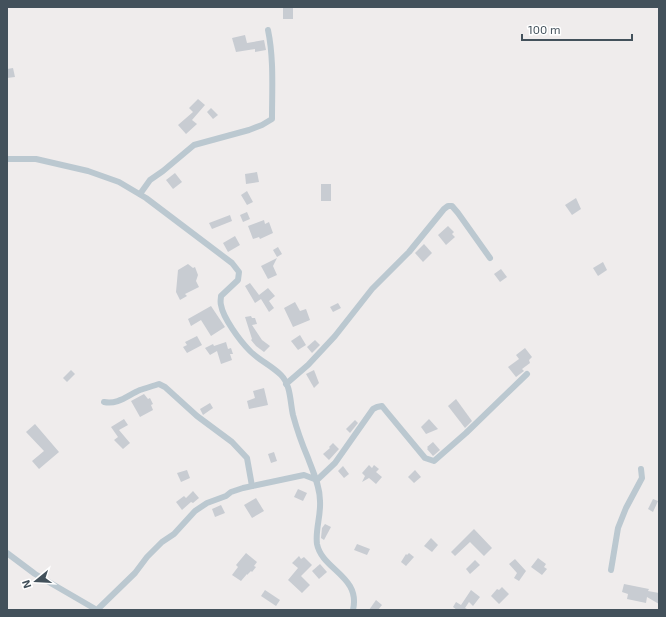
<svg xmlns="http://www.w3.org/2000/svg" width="666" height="617" viewBox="0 0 666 617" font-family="'Exo 2',sans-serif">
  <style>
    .building { fill: #c8ccd2 }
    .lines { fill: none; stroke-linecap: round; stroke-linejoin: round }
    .minor { stroke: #bbc8d0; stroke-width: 6 }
  </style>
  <rect width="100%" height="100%" fill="#efecec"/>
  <g class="building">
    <rect x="283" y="7" width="10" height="12"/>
    <polygon points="245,35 247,43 264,40 266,50 255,52 255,49 236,52 232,38"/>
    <polygon points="13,68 15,77 7,78 7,69"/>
    <polygon points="198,99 205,105 192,120 197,124 186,134 178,125 193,112 189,108"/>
    <polygon points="211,108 218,115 213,119 207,112"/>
    <polygon points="257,172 259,182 246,184 245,174"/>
    <polygon points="175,173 182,182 173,189 166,180"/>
    <rect x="321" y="184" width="10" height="17"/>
    <polygon points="247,191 253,202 247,205 241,195"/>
    <polygon points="576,198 581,209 572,215 565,205"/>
    <polygon points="247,212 250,219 243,222 240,215"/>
    <polygon points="230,215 232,221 212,229 209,223"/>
    <polygon points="264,220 265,224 269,222 273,233 260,239 259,237 253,239 248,226"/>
    <polygon points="448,226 454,232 452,234 455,237 446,245 438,235"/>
    <polygon points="235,236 240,245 228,252 223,243"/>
    <polygon points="424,244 432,253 423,262 415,253"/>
    <polygon points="278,247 282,254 277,257 273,250"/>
    <polygon points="277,258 273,266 277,275 268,279 261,266"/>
    <polygon points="603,262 607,270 598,276 593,268"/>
    <polygon points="188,264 193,268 195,267 198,275 196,281 199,287 185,294 187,296 180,300 176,292 178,270"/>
    <polygon points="501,269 507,277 500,282 494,274"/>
    <polygon points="250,283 259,295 268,288 275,296 269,301 274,308 269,312 261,299 255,303 245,286"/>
    <polygon points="295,302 300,311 306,309 310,320 293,327 284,308"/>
    <polygon points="338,303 341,308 333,312 330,307"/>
    <polygon points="211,306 225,327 211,336 201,320 191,326 188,319"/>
    <polygon points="251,316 252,318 255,318 257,324 252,325 262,340 270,346 264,352 256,346 251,340 252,339 245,317"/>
    <polygon points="300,335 306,345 298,350 291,341"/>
    <polygon points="197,336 202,345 187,353 183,347 187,345 185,342"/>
    <polygon points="315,340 320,345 312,353 307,347"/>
    <polygon points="226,342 228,349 231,348 233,354 230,354 232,360 221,364 217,351 210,355 205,348 213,344 214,346"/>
    <polygon points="525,348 532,357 529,360 530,363 522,369 524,371 516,377 508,367 519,359 516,355"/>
    <polygon points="71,370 75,374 67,382 63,378"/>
    <polygon points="314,370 319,383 314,388 306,374"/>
    <polygon points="264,388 268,405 249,409 247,401 255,398 253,391"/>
    <polygon points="144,394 148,399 150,398 153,404 151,405 153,410 140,417 131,401"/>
    <polygon points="456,399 472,421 465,428 448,406"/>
    <polygon points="210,403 213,408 203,415 200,409"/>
    <polygon points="124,419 128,425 119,430 130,443 123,449 114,440 118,437 111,427"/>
    <polygon points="429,419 438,429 426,434 421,427"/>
    <polygon points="355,420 358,423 350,433 346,429"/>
    <polygon points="35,424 59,452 39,469 32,461 44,451 26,432"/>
    <polygon points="433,442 440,450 433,456 427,449 428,448 427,447"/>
    <polygon points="333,443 339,449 329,460 323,454 330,448 329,447"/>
    <polygon points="274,452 277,461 271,463 268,454"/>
    <polygon points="369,465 372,468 374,465 379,469 376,472 382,477 376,484 369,478 362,482 365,476 362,473"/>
    <polygon points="343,466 349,474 344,478 338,471"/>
    <polygon points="187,470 190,478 181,482 177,473"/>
    <polygon points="415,470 421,477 414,483 408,477"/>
    <polygon points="298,489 307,493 303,501 294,497"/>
    <polygon points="193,491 199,498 193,503 191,502 182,510 176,502 184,496 186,498"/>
    <polygon points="256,498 264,511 252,518 244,505"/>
    <polygon points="653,499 658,501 653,512 648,509"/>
    <polygon points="221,505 225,513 215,517 212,509"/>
    <polygon points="325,524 331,527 324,540 321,538 322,528"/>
    <polygon points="474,529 492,548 484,556 470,542 455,556 451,552"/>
    <polygon points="431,538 438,545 432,552 424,546"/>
    <polygon points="357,544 370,549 367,555 354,550"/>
    <polygon points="246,553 257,562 254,566 256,567 252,572 251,571 247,575 247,574 241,581 232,575 238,567 236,565"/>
    <polygon points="409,553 414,557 406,566 401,562 406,554 407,555"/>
    <polygon points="299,556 301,559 304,557 312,565 301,576 310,585 302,593 288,580 298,568 292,563"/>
    <polygon points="538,558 546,564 544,567 547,569 542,575 531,567"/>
    <polygon points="515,559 526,571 519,581 514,578 517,573 509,564"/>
    <polygon points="475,560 480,565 470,574 466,569"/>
    <polygon points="320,564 327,572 319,579 312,571"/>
    <polygon points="624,584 649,589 648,591 659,593 659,604 647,597 646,603 627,599 628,594 622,592"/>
    <polygon points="502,587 509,594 499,604 491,596 497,589 499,590"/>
    <polygon points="265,590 280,600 276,606 261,596"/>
    <polygon points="471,590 480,597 473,606 469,602 465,608 469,610 457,610 453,607 456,602 461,605"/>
    <polygon points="376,600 382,605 378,610 369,610"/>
  </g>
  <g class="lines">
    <g class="minor">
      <path d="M7,159H36L88,171L119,182L146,198L232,263L239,272L238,280L221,296C221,298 220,302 221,305C223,318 240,341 250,351C259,360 272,366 281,375C291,385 290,402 293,415C297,430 302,444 308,458C313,472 320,486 320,501C321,516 315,530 317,544C322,570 361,576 353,610"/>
      <path d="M140,194L150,180L163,171L194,145L249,130L262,125L272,119C272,89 274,59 268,30"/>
      <polyline points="286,384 308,365 335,336 372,289 409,252 444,209 448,206 452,206 458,213 490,258"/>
      <path d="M104,402C118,405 128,395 140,390C146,388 153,386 159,384L165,387L197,416L232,442L247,458L252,486"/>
      <polyline points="7,553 35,574 97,610"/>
      <polyline points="611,570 618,528 626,508 642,478 641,469"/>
      <polyline points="99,608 135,573 147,557 162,542 174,534 195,511 207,503 226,496 231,492 243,488 304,475 317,480 335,463 373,409 377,407 382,406 386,411 425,458 434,461 466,433 527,374"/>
    </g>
  </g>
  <rect width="666" height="617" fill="none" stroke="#43515b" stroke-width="16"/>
  <g transform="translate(36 581) rotate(252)" stroke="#ffffff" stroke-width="3" paint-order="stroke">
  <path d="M0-3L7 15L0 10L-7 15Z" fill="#43515b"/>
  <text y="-6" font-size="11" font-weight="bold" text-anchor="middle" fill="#43515b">N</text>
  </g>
  <path d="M522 34v6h110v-6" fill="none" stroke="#43515b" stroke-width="2"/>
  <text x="528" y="34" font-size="12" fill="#43515b" stroke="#ffffff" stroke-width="3" paint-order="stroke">100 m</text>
</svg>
